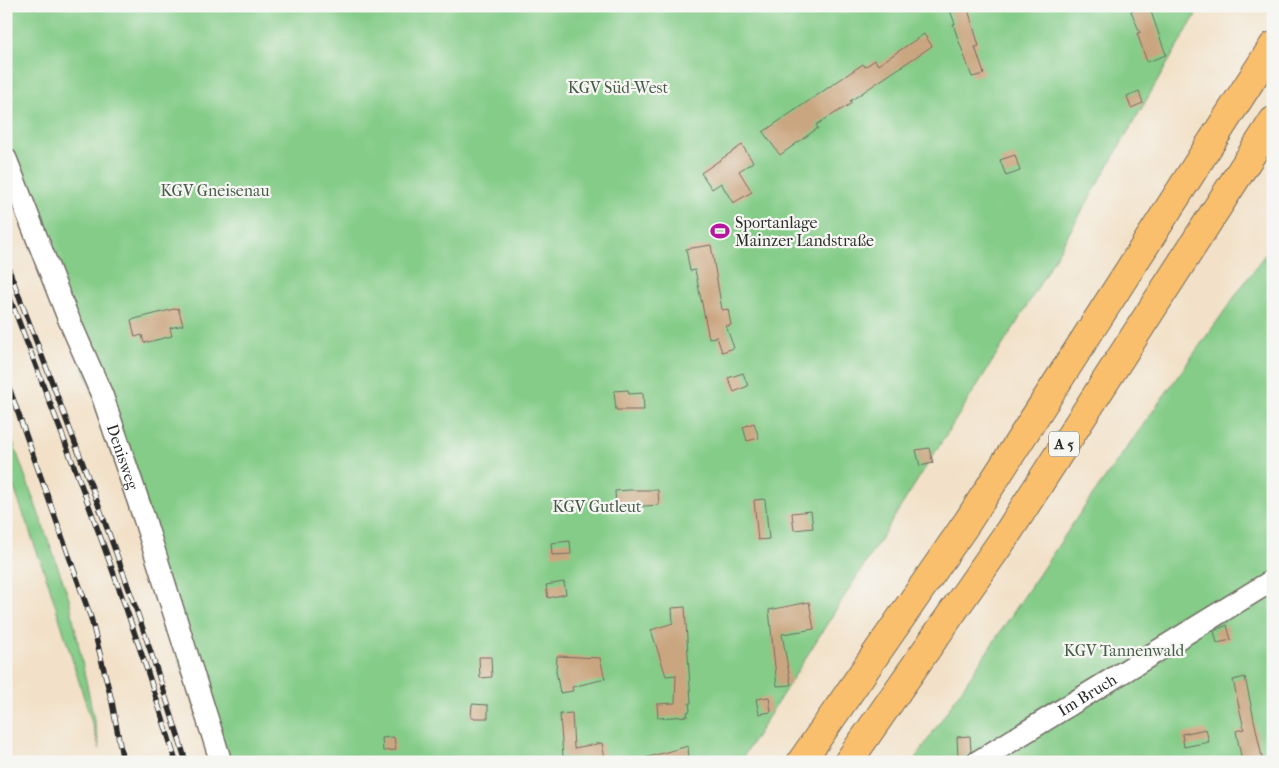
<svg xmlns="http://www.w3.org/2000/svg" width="1279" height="768" viewBox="0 0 1279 768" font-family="'IM FELL French Canon',serif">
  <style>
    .green { fill: #84cc88; stroke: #587c5a }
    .building { fill: #caa680 }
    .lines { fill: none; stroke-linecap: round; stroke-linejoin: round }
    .minor-casing { stroke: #716b62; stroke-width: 24 }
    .highway-casing { stroke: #716b62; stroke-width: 30 }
    .minor { stroke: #fff; stroke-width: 21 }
    .highway { stroke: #f9bf6d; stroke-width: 28 }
    .rail-casing { stroke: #2b2b2b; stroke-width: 5.5 }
    .rail { stroke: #f6f6f2; stroke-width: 4; stroke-dasharray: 11; stroke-linecap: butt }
    .labels { text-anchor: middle; stroke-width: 4.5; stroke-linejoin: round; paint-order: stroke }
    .shield { fill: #f6f6f2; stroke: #686867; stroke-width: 1 }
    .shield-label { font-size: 15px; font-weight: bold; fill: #2b2b2b }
    .park-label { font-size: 16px; fill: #465b47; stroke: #f6f6f2 }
    .poi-label { font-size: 16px; fill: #2b2b2b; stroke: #f6f6f2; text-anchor: start }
    .street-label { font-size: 16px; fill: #2b2b2b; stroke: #f6f6f2 }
  </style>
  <rect width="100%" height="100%" fill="#f6f6f2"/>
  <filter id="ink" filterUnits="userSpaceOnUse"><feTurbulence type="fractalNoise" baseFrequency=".02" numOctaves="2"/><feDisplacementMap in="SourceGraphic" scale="10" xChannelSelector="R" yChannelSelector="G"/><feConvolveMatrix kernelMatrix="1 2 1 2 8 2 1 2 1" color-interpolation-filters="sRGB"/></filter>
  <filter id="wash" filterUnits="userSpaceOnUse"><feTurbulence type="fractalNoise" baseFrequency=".0096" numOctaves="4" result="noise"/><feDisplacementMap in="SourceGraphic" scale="20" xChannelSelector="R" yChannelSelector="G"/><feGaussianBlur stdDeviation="1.12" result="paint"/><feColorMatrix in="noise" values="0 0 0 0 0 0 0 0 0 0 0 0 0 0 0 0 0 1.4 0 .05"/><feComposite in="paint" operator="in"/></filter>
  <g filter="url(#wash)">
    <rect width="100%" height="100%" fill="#f2e1c8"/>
    <g class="green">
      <polygon points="6,6 1201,6 1021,316 740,762 212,762 94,396 6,160"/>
      <polygon points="1273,243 1273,762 913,762 1078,516"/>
      <polygon points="6,423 69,598 100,749 49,585 6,466"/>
    </g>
    <g id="blocks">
      <g class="building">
        <polygon points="961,6 967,6 979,46 975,47 984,74 972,77 957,36 953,24 955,24 950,10"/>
        <polygon points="1144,6 1149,6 1166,55 1147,62 1137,33 1140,33 1131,11"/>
        <polygon points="924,34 932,46 850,101 852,103 816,125 818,128 780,155 763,132 863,64 865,67 875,60 878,65"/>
        <polygon points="1139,91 1143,103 1131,108 1127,96"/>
        <polygon points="742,145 753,162 739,171 752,192 733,203 721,183 712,189 701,173"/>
        <polygon points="1015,155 1020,171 1006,176 1000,160"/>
        <polygon points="711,245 722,310 728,309 731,325 726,326 734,348 722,352 717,337 709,338 695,270 690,271 686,249"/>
        <polygon points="178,308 183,325 170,328 172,336 144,343 142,335 135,337 131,320"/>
        <polygon points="743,373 748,386 734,392 728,378"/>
        <polygon points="628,390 629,394 643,393 644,410 616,410 614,391"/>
        <polygon points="754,423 759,438 747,441 743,427"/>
        <polygon points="929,448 933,463 920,466 916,450"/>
        <polygon points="630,490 658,490 659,505 616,508 615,491"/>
        <polygon points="765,499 769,539 758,540 754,500"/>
        <polygon points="811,511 813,528 794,530 792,513"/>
        <polygon points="570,541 571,554 552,555 551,543"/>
        <polygon points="564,582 566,594 548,598 546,585"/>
        <polygon points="809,602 814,629 782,634 791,685 777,686 769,610"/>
        <polygon points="685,607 691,703 689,703 690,711 687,712 688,716 658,718 657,704 675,703 676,675 666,676 651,630 673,623 672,608"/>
        <polygon points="1227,625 1231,640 1217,643 1214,631"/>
        <polygon points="557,656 600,658 605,679 572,687 573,691 560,693 556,671"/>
        <polygon points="479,657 491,657 492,677 480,678"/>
        <polygon points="1245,677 1263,762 1242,762 1236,731 1244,729 1233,680"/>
        <polygon points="769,697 771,712 759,714 756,699"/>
        <polygon points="472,704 488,705 488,718 471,718"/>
        <polygon points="572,713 574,748 602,743 605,759 592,762 591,757 563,757 560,714"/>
        <polygon points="1206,729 1209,742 1184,747 1182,734"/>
        <polygon points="970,736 971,751 966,756 958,757 957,737"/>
        <polygon points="394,737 396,750 383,751 382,738"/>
        <polygon points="688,746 689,762 646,762 645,758"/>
      </g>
    </g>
  </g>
  <g filter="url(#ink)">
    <use href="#blocks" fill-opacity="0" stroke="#716b62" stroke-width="1"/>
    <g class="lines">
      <g class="minor-casing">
        <g id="minor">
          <path id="s1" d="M6,159L67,315L102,395L144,518L221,762"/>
          <path id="s2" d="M977,762L1273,580"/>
        </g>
      </g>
      <g class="highway-casing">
        <g id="highway">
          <polyline points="801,762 968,521 1273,46"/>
          <polyline points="848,762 1009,531 1273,121"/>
        </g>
      </g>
      <use href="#minor" class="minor"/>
      <use href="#highway" class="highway"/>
      <g class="rail-casing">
        <g id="rail">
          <path d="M6,262C69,428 135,592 186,762"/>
          <path d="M6,288C66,445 128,601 176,762"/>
          <polyline points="6,379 91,618 112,702 123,762"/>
        </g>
      </g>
      <use href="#rail" class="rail"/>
    </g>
  </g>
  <defs>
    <g id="stadium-bare" transform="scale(1.5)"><path d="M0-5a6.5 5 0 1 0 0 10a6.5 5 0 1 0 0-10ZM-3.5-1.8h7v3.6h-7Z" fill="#b5179e" stroke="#f6f6f2" stroke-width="2.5" paint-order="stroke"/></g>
  </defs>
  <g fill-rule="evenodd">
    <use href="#stadium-bare" x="720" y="231"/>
  </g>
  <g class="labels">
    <rect class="shield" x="1049" y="431.5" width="30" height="25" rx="4"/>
    <g class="shield-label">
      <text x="1064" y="449">A 5</text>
    </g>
    <g class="park-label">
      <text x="618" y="93">KGV Süd-West</text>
      <text x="215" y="196">KGV Gneisenau</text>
      <text x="597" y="512">KGV Gutleut</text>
      <text x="1124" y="656">KGV Tannenwald</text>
    </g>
    <g class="poi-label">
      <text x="735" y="228">Sportanlage<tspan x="735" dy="18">Mainzer Landstraße</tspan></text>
    </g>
    <g class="street-label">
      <text dy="6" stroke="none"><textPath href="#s1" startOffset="320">Denisweg</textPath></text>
      <text dy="6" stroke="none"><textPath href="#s2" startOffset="129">Im Bruch</textPath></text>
    </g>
  </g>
  <rect width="1279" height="768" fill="none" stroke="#f6f6f2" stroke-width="25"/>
</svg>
